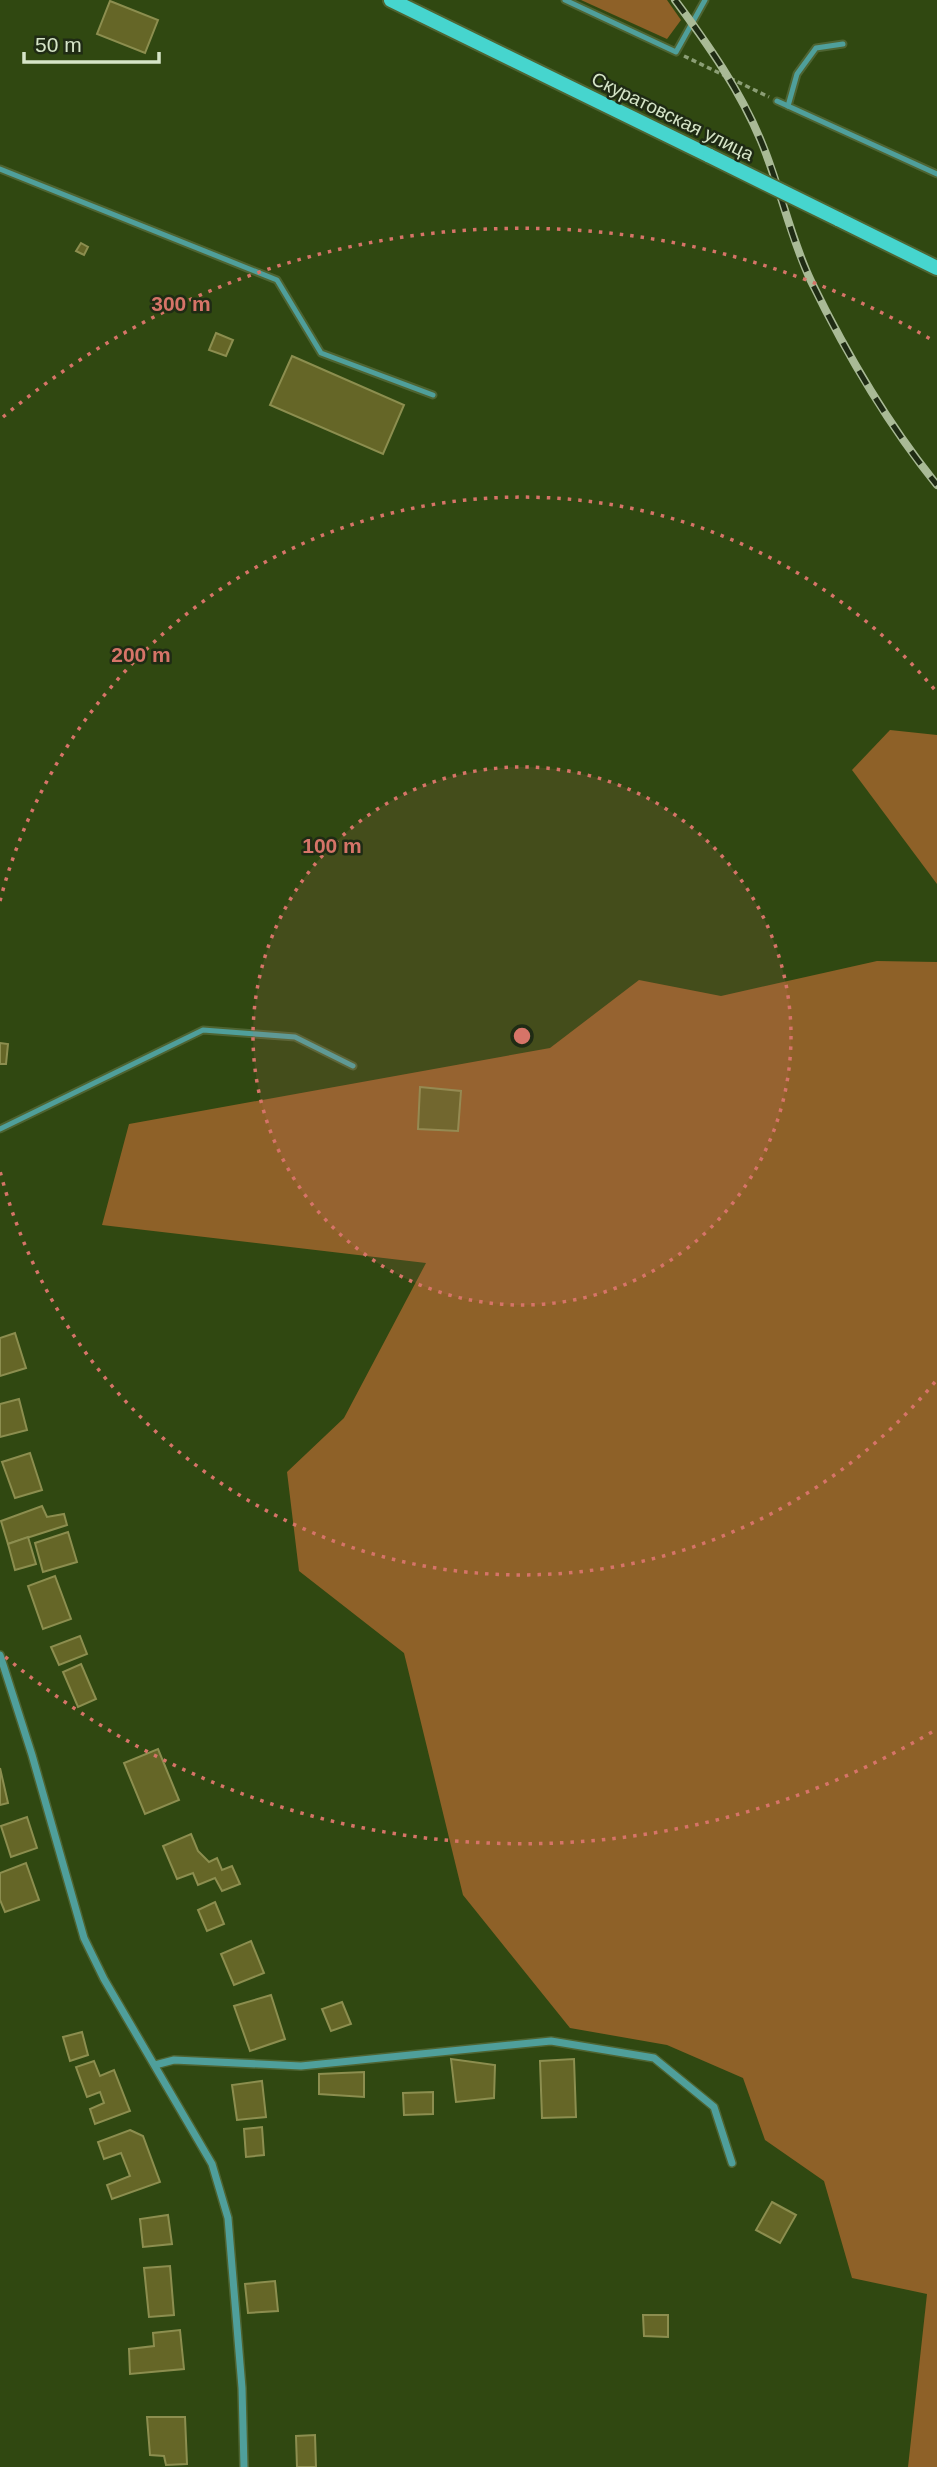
<svg xmlns="http://www.w3.org/2000/svg" width="937" height="2467" viewBox="0 0 937 2467" font-family="Arial,sans-serif">
  <style>
    .forest { fill: #8e6128 }
    .building { fill: #656627; stroke: #8c8e4f; stroke-width: 2 }
    .lines { fill: none; stroke-linecap: round; stroke-linejoin: round }
    .lane-casing { stroke: #4e6432; stroke-width: 9 }
    .street-casing { stroke: #4e6432; stroke-width: 10 }
    .secondary-casing { stroke: #4e6432; stroke-width: 18 }
    .path { stroke: #8b9e75; stroke-width: 3.5; stroke-dasharray: 5 3.5; stroke-linecap: butt }
    .lane { stroke: #4f9f9b; stroke-width: 5 }
    .street { stroke: #4f9f9b; stroke-width: 7 }
    .secondary { stroke: #46d5ce; stroke-width: 14 }
    .rail-casing { stroke: #a9ba96; stroke-width: 8 }
    .rail { stroke: #1f2b14; stroke-width: 5; stroke-dasharray: 16; stroke-linecap: butt }
    .secondary-bridge-casing { stroke: #4e6432; stroke-width: 18; stroke-linecap: butt }
    .secondary-bridge { stroke: #46d5ce; stroke-width: 14 }
    .ring { fill: none; stroke: #d67468; stroke-width: 3.5; stroke-dasharray: 3.5 7 }
    .labels { text-anchor: middle; stroke-width: 5; stroke-linejoin: round; paint-order: stroke }
    .street-label { font-size: 19px; fill: #d6e5c8; stroke: #1f2b14 }
    .centre { fill: #d67468; stroke: #1f2b14; stroke-width: 3.5 }
    .ring-label { font-size: 21px; text-anchor: middle; font-weight: bold; fill: #d67468; stroke: #1f2b14; stroke-width: 5; stroke-linejoin: round; paint-order: stroke }
  </style>
  <rect width="100%" height="100%" fill="#304811"/>
  <g class="forest">
    <polygon points="581,0 667,0 681,20 667,39"/>
    <polygon points="890,730 937,735 937,884 852,770"/>
    <polygon points="877,961 937,962 937,2467 908,2467 927,2294 852,2278 824,2181 765,2140 743,2078 667,2045 570,2028 463,1895 404,1653 299,1571 287,1472 344,1418 426,1263 102,1225 129,1124 550,1048 639,980 721,996"/>
  </g>
  <g class="building">
    <polygon points="110,1 158,20 145,53 97,34"/>
    <polygon points="81,243 88,247 84,255 76,251"/>
    <polygon points="216,333 233,340 226,356 209,350"/>
    <polygon points="292,356 404,405 383,454 270,405"/>
    <polygon points="0,1043 8,1044 6,1064 0,1064"/>
    <polygon points="420,1087 461,1091 458,1131 418,1129"/>
    <polygon points="15,1333 26,1368 0,1376 0,1338"/>
    <polygon points="19,1399 27,1430 0,1437 0,1404"/>
    <polygon points="30,1453 42,1490 15,1498 2,1462"/>
    <polygon points="42,1506 47,1517 64,1514 67,1525 8,1544 1,1521"/>
    <polygon points="68,1532 77,1562 43,1572 35,1543"/>
    <polygon points="28,1537 36,1564 15,1570 8,1544"/>
    <polygon points="55,1576 71,1619 43,1629 28,1586"/>
    <polygon points="80,1636 87,1654 59,1665 51,1647"/>
    <polygon points="81,1664 96,1699 78,1707 63,1672"/>
    <polygon points="158,1749 179,1800 145,1814 124,1763"/>
    <polygon points="0,1768 8,1803 0,1805"/>
    <polygon points="27,1817 37,1848 11,1857 1,1826"/>
    <polygon points="191,1834 198,1851 209,1862 217,1858 222,1870 232,1866 240,1884 222,1891 215,1878 198,1885 193,1873 177,1879 163,1846"/>
    <polygon points="26,1863 39,1900 5,1912 0,1900 0,1873"/>
    <polygon points="215,1902 224,1924 207,1931 198,1910"/>
    <polygon points="251,1941 264,1973 234,1985 221,1954"/>
    <polygon points="271,1995 285,2039 250,2051 234,2006"/>
    <polygon points="342,2002 351,2024 331,2031 322,2009"/>
    <polygon points="82,2032 88,2055 70,2061 63,2037"/>
    <polygon points="451,2059 495,2065 494,2098 456,2102"/>
    <polygon points="574,2059 576,2117 542,2118 540,2061"/>
    <polygon points="94,2061 100,2076 114,2070 130,2111 95,2124 90,2109 104,2103 100,2092 87,2097 76,2067"/>
    <polygon points="364,2072 364,2097 319,2094 319,2074"/>
    <polygon points="262,2081 266,2117 237,2120 232,2085"/>
    <polygon points="433,2092 433,2114 404,2115 403,2093"/>
    <polygon points="262,2127 264,2155 246,2157 244,2129"/>
    <polygon points="130,2130 143,2136 160,2182 112,2199 107,2185 130,2176 121,2153 104,2159 98,2142"/>
    <polygon points="772,2202 796,2215 780,2243 756,2230"/>
    <polygon points="168,2215 172,2244 143,2247 140,2219"/>
    <polygon points="170,2266 174,2315 149,2317 144,2268"/>
    <polygon points="275,2281 278,2311 248,2313 245,2284"/>
    <polygon points="643,2315 668,2315 668,2337 644,2336"/>
    <polygon points="180,2330 184,2369 130,2374 129,2349 154,2346 153,2333"/>
    <polygon points="147,2417 185,2417 187,2464 166,2465 164,2456 150,2455"/>
    <polygon points="315,2435 316,2467 297,2467 296,2436"/>
  </g>
  <g class="lines">
    <g class="lane-casing">
      <g id="lane">
        <polyline points="565,0 676,52 705,0"/>
        <polyline points="777,101 937,174"/>
        <polyline points="788,106 797,74 816,48 843,44"/>
        <polyline points="0,169 277,280 321,353 433,395"/>
        <polyline points="0,1129 203,1030 295,1037 353,1066"/>
      </g>
    </g>
    <g class="street-casing">
      <g id="street">
        <polyline points="0,1655 32,1755 84,1938 104,1979 212,2164 228,2218 242,2388 244,2467"/>
        <polyline points="155,2065 174,2060 301,2066 551,2041 654,2058 714,2107 732,2163"/>
      </g>
    </g>
    <g class="secondary-casing">
      <g id="secondary">
        <polyline points="391,0 710,156"/>
        <polyline points="838,219 937,268"/>
      </g>
    </g>
    <polyline class="path" points="684,56 769,97"/>
    <use href="#lane" class="lane"/>
    <use href="#street" class="street"/>
    <use href="#secondary" class="secondary"/>
    <g class="rail-casing">
      <path id="rail" d="M675,0C707,43 740,90 761,141C780,186 790,237 811,281C846,353 887,423 937,485"/>
    </g>
    <use href="#rail" class="rail"/>
    <g class="secondary-bridge-casing">
      <polyline id="secondary-bridge" points="710,156 838,219"/>
    </g>
    <use href="#secondary-bridge" class="secondary-bridge"/>
  </g>
  <circle cx="522" cy="1036" r="269" fill="#d67468" fill-opacity=".12"/>
  <g class="ring">
    <circle cx="522" cy="1036" r="269"/>
    <path d="M935 1382A539 539 0 0 1 0 1171M0 901A539 539 0 0 1 935 690"/>
    <path d="M932 1732A808 808 0 0 1 3 1655M3 417A808 808 0 0 1 932 340"/>
  </g>
  <g class="labels">
    <g class="street-label">
      <text transform="translate(673 116) rotate(26)" y="7">Скуратовская улица</text>
    </g>
  </g>
  <circle cx="522" cy="1036" r="10" class="centre"/>
  <g class="ring-label">
    <text x="181" y="311">300 m</text>
    <text x="141" y="662">200 m</text>
    <text x="332" y="853">100 m</text>
  </g>
  <path d="M24 52v10h135v-10" fill="none" stroke="#d6e5c8" stroke-width="3.5"/>
  <text x="35" y="52" font-size="21" fill="#d6e5c8" stroke="#1f2b14" stroke-width="5" paint-order="stroke">50 m</text>
</svg>
